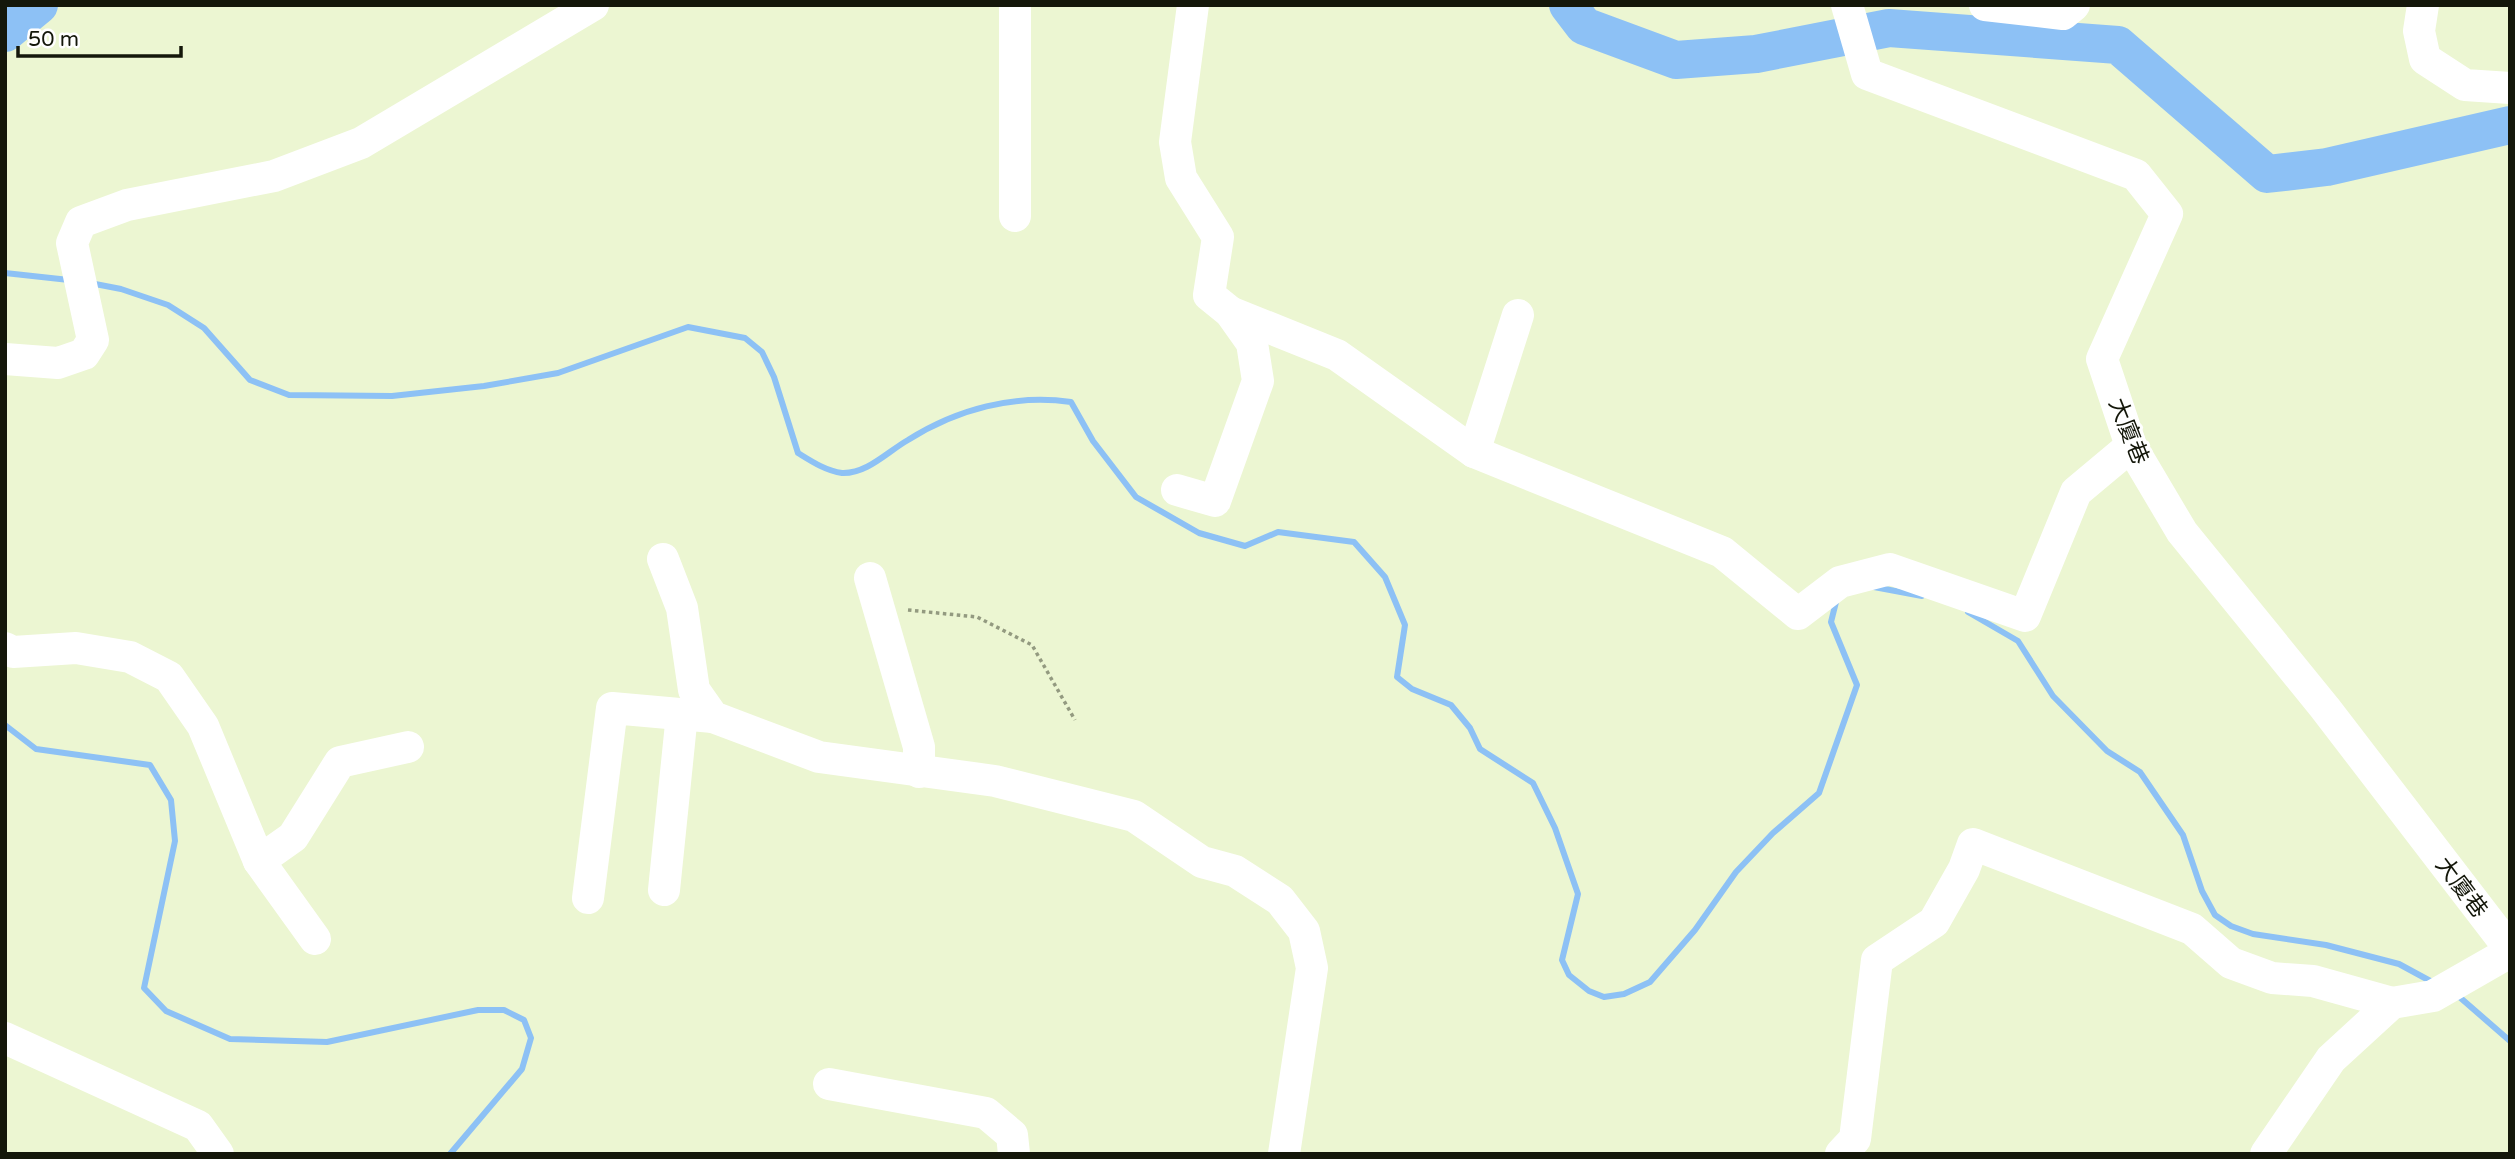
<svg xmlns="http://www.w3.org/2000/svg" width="2515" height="1159" viewBox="0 0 2515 1159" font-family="'Varela Round','Noto Sans TC',sans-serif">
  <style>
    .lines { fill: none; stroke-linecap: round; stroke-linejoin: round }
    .stream { stroke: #8dc1f5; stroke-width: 6 }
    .river { stroke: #8dc1f5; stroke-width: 38 }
    .path { stroke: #939a80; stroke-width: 3.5; stroke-dasharray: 3.5 3.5; stroke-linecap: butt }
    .minor { stroke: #fff; stroke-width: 32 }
    .labels { text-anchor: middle; stroke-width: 6; stroke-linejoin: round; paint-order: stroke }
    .street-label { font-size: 23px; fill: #14170a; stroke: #fff }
  </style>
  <rect width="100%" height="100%" fill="#ecf6d2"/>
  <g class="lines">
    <g class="stream">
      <polyline points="5,273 69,280"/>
      <path d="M90,283L121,289L168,305L204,328L250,380L289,395L392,396L484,386L558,373L688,327L745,338L762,352L774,377L798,453C811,461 826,471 842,473C867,474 887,452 908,440C957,409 1014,394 1071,402L1093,441L1136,497L1199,533L1245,546L1278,532L1354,542L1385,577L1405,625L1397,677L1412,689L1451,705L1470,728L1480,749L1533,783L1555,828L1578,894L1562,960L1569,975L1589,991L1604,997L1624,994L1650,982L1695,930L1736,872L1773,833L1819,793L1857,685L1831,622L1836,602"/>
      <polyline points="1874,587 1922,596"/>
      <polyline points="1968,612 2018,641 2053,696 2107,751 2140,772 2183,835 2202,891 2215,915 2231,926 2253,934 2326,945 2399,964 2434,983"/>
      <polyline points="5,725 36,749 150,765 171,800 175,841 144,988 166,1011 230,1039 327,1042 478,1010 504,1010 524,1020 531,1038 522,1069 450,1154"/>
      <polyline points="2456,994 2510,1041"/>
    </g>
    <g class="river">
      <polyline points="1568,5 1584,26 1676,60 1756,54 1889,28 2118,45 2267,174 2327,167 2510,125"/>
      <polyline points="5,33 39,5"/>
    </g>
    <polyline class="path" points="908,610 977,617 1032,645 1075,720"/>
    <g class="minor">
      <polyline points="1847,5 1867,74 2136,175 2167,214 2102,359 2131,446 2182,532 2325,708 2510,949"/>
      <polyline points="1985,5 2063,14 2074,5"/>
      <polyline points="2423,5 2419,31 2425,59 2465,85 2510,88"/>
      <polyline points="1015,216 1015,5"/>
      <polyline points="1230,312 1337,355 1474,452 1722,552 1798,614 1840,582 1890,569 2025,616 2076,492 2131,446"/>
      <polyline points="5,359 58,363 84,354 93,340 72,243 81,222 127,205 274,176 361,143 593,5"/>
      <polyline points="1474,452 1518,315"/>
      <polyline points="1177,490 1215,501 1258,381 1252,343 1230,312 1209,295 1218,237 1181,178 1175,142 1193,5"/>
      <polyline points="663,559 682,608 694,690 713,717 819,757 995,781 1134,816 1202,862 1235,871 1280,900 1304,931 1312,968 1284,1154"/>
      <polyline points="870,578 919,747 919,772"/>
      <polyline points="5,648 13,652 76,648 130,657 169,677 203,726 259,861 315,939"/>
      <polyline points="259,861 293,837 340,762 408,747"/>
      <polyline points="664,890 682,714"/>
      <polyline points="588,898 612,708 713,717"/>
      <polyline points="5,1038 198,1126 218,1154"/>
      <polyline points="829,1084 986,1113 1012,1135 1014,1154"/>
      <polyline points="1841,1154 1855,1139 1877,960 1934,922 1964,869 1973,844 2192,929 2231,963 2272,978 2313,981 2392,1003"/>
      <polyline points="2266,1154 2331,1059 2392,1003 2433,996 2510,952"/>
    </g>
  </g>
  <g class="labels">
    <g class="street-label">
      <text transform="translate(2129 431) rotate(68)" y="8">大廈巷</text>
      <text transform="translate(2462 887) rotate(53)" y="8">大廈巷</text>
    </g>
  </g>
  <rect width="2515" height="1159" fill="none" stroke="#14170a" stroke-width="14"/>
  <path d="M18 46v10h163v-10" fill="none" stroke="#14170a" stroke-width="3.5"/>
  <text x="28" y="46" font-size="21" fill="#14170a" stroke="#ffffff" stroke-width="5" paint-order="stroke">50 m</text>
</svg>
